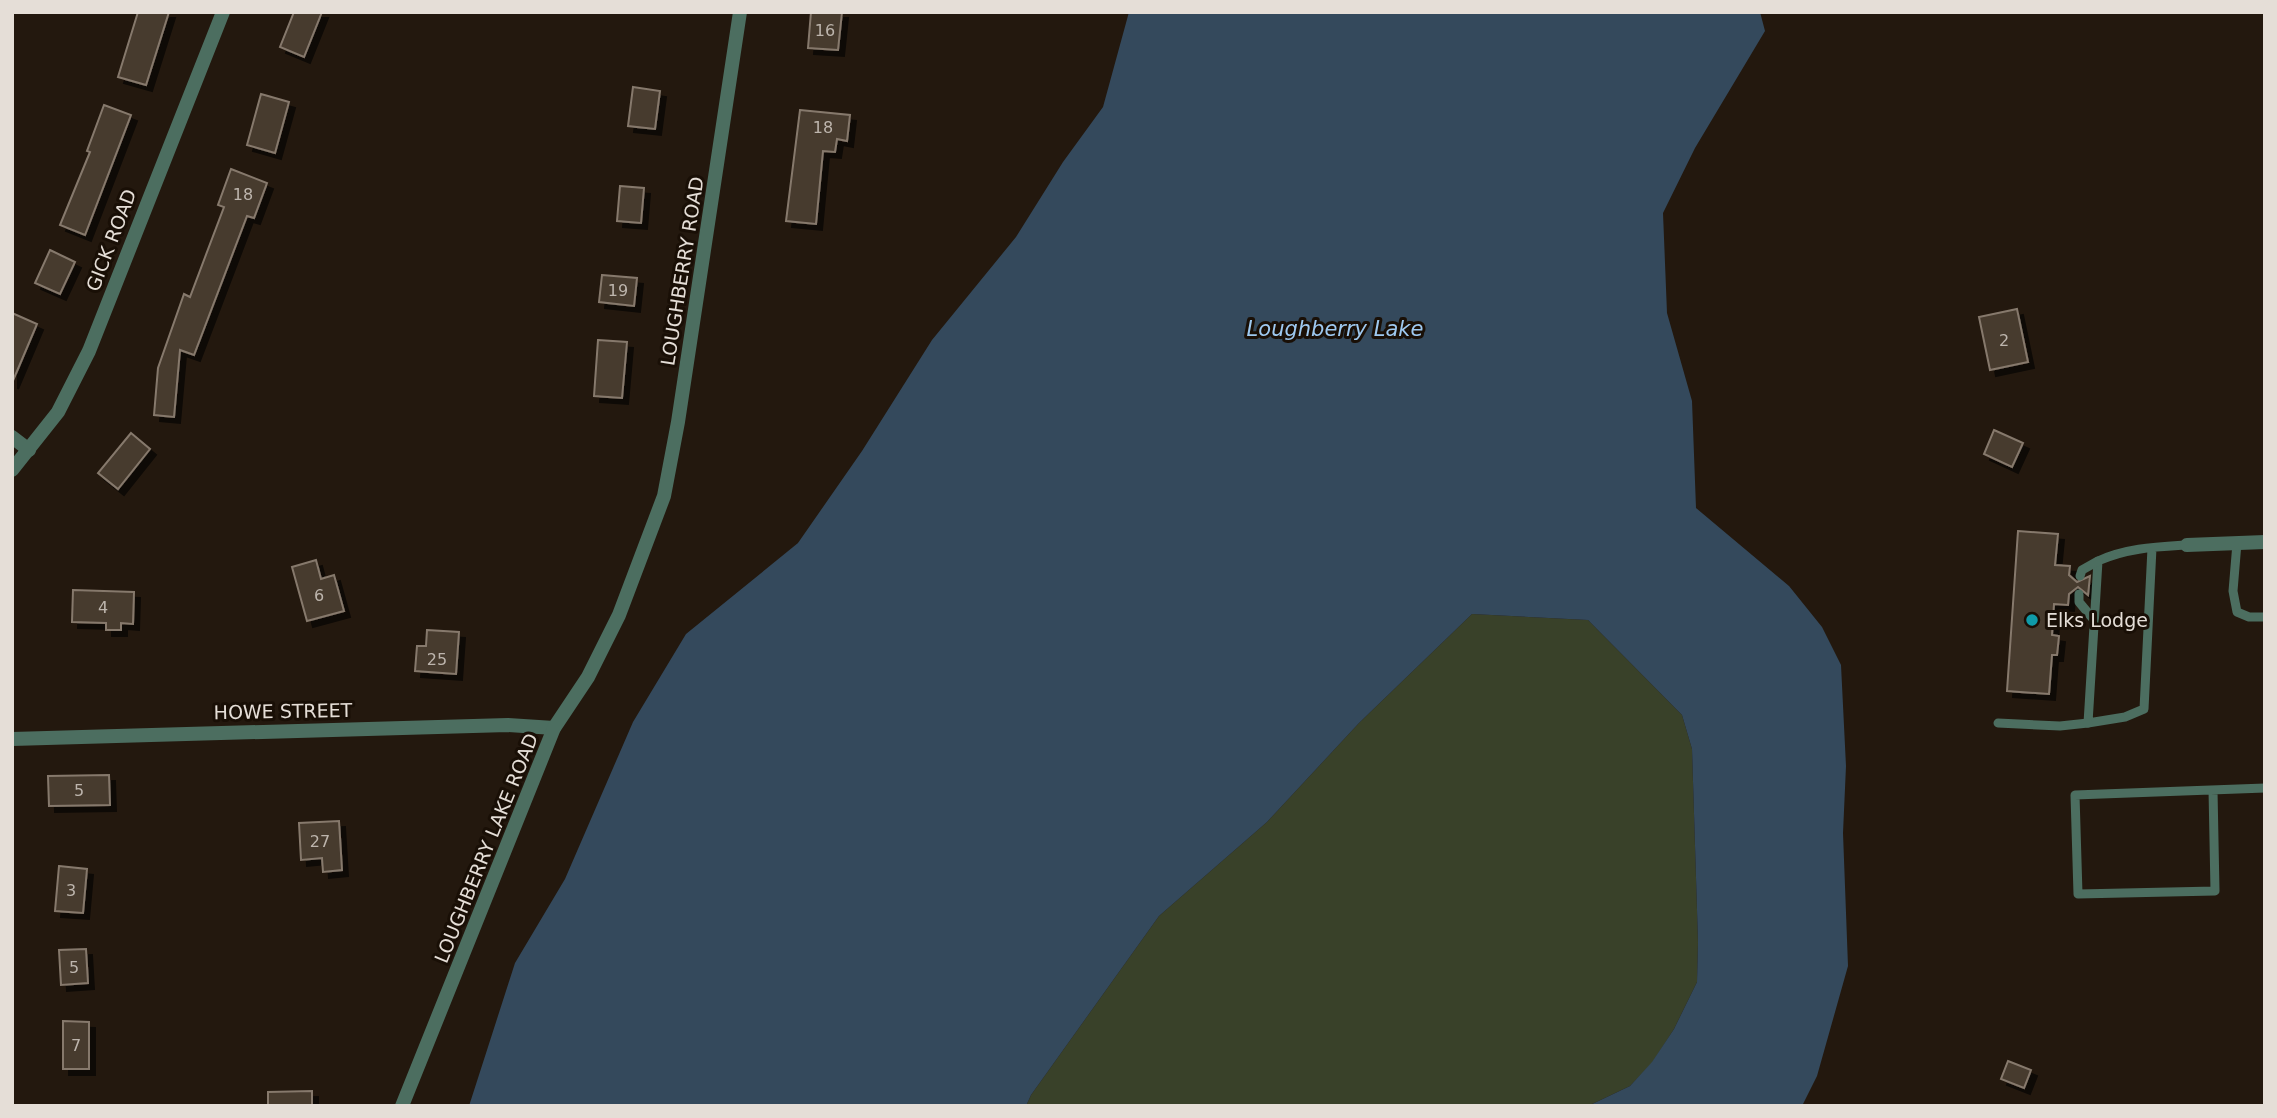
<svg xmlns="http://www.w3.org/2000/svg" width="2277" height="1118" viewBox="0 0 2277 1118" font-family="'DejaVu Sans',sans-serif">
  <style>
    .forest { fill: #394129 }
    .water { fill: #34495c }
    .building { fill: #463a2e; stroke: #86796c; stroke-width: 2; filter: url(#shadow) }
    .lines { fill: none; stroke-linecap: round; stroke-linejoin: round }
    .service { stroke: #4c6e60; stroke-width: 9 }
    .minor { stroke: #4c6e60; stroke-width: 14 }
    .tertiary { stroke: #4c6e60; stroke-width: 14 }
    .culture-dot { fill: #0f9aa8; stroke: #190f06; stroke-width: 2.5 }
    .labels { text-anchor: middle; stroke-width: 6; stroke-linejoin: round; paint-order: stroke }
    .number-label { font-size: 16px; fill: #bdb5ad }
    .street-label { font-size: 19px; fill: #e5ded7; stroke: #190f06 }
    .poi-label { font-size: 19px; fill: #e5ded7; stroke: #190f06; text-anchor: start }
    .water-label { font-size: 21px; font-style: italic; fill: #9ec9f0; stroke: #190f06 }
  </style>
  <defs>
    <filter id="shadow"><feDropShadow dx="6" dy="6" stdDeviation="0" flood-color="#0009"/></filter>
  </defs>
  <rect width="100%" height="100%" fill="#23180e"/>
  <polygon class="forest" points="1472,614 1588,620 1682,715 1692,749 1698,942 1697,982 1674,1029 1652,1063 1630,1086 1588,1106 1026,1106 1031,1095 1159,916 1267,822 1359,723"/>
  <polygon class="water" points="1129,12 1760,12 1765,31 1695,148 1663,213 1667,313 1692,401 1696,508 1789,586 1822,627 1841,665 1846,766 1843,833 1848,966 1817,1076 1802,1106 1588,1106 1630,1086 1652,1062 1674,1029 1697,982 1698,942 1692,749 1682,715 1588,620 1472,614 1359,723 1267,822 1159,916 1031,1095 1026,1106 469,1106 515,963 565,879 633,722 686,634 798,543 862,451 932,340 1016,237 1063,162 1103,107"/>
  <g class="building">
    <polygon points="138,12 169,12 146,85 118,77"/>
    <polygon points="294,12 322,12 304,57 280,47"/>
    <polygon points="811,12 842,12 838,50 808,48"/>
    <polygon points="633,87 660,91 655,129 628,126"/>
    <polygon points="261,94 289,102 275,153 247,145"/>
    <polygon points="104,105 131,115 85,235 60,225 90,152 87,151"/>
    <polygon points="800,110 850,115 847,141 837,139 835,152 823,151 816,224 786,221"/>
    <polygon points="231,169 267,183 254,218 247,216 194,355 180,350 174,417 154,415 158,368 184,294 190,297 224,207 218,205"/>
    <polygon points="620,186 644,188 641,223 617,221"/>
    <polygon points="50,250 75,262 60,294 35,283"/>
    <polygon points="602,275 637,278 634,306 599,302"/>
    <polygon points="2017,309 2028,362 1990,370 1979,317"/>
    <polygon points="12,313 37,324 12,383"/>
    <polygon points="598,340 627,342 622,398 594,396"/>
    <polygon points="1994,430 2023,443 2012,467 1984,454"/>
    <polygon points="131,433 150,449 118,489 98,473"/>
    <polygon points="2018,531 2058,534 2055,565 2070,566 2069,575 2077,582 2090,576 2088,595 2078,587 2069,594 2068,605 2054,604 2052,635 2059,636 2057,655 2052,655 2049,694 2007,691"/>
    <polygon points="316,560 321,579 334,575 344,611 307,621 292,567"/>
    <polygon points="73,590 134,592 133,624 121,623 121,630 106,630 106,623 72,622"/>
    <polygon points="427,630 459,632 456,674 415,671 417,646 426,646"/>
    <polygon points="109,775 110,805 49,806 48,776"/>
    <polygon points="339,821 342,870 323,872 322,858 301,860 299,823"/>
    <polygon points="59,866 87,869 83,913 55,911"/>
    <polygon points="86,949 88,983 61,985 59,950"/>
    <polygon points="63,1021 89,1022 89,1069 63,1069"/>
    <polygon points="2008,1061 2031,1070 2024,1088 2001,1079"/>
    <polygon points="312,1091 312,1106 268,1106 268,1092"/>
  </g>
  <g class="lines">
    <g class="service">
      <polyline points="2237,543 2233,591 2237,612 2249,617 2265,617"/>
      <path d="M2152,548L2144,709L2125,717L2088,723L2098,561C2127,548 2155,547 2187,545"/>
      <polyline points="2080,576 2082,570 2098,561"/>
      <polyline points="2079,594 2079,602 2094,620"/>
      <polyline points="1998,723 2060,726 2088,723"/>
      <polyline points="2213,790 2215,891 2078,894 2075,795 2265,788"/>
    </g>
    <g class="minor">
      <polyline points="12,437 29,450"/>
      <polyline points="2187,545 2265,542"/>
      <polyline points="12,739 508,725 554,728"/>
      <polyline points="402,1106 554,728 588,677 619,615 664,496 678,422 740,12"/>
    </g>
    <polyline class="tertiary" points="12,470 58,412 89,351 223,12"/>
  </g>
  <circle class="culture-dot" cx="2032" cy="620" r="7"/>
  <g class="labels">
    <g class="number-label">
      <text x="825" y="36">16</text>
      <text x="823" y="133">18</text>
      <text x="243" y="200">18</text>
      <text x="618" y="296">19</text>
      <text x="2004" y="346">2</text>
      <text x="319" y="601">6</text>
      <text x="103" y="613">4</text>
      <text x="437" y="665">25</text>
      <text x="79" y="796">5</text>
      <text x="320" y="847">27</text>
      <text x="71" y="896">3</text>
      <text x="74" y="973">5</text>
      <text x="76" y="1051">7</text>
    </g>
    <g class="street-label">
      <text transform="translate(111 240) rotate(-69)" y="7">GICK ROAD</text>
      <text transform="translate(682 271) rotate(-81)" y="7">LOUGHBERRY ROAD</text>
      <text transform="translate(283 711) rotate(-1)" y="7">HOWE STREET</text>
      <text transform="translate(486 848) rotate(-68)" y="7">LOUGHBERRY LAKE ROAD</text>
    </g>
    <g class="poi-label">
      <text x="2046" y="627">Elks Lodge</text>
    </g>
    <g class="water-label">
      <text x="1335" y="336">Loughberry Lake</text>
    </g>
  </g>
  <rect width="2277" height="1118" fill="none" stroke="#e5ded7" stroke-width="28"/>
</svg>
